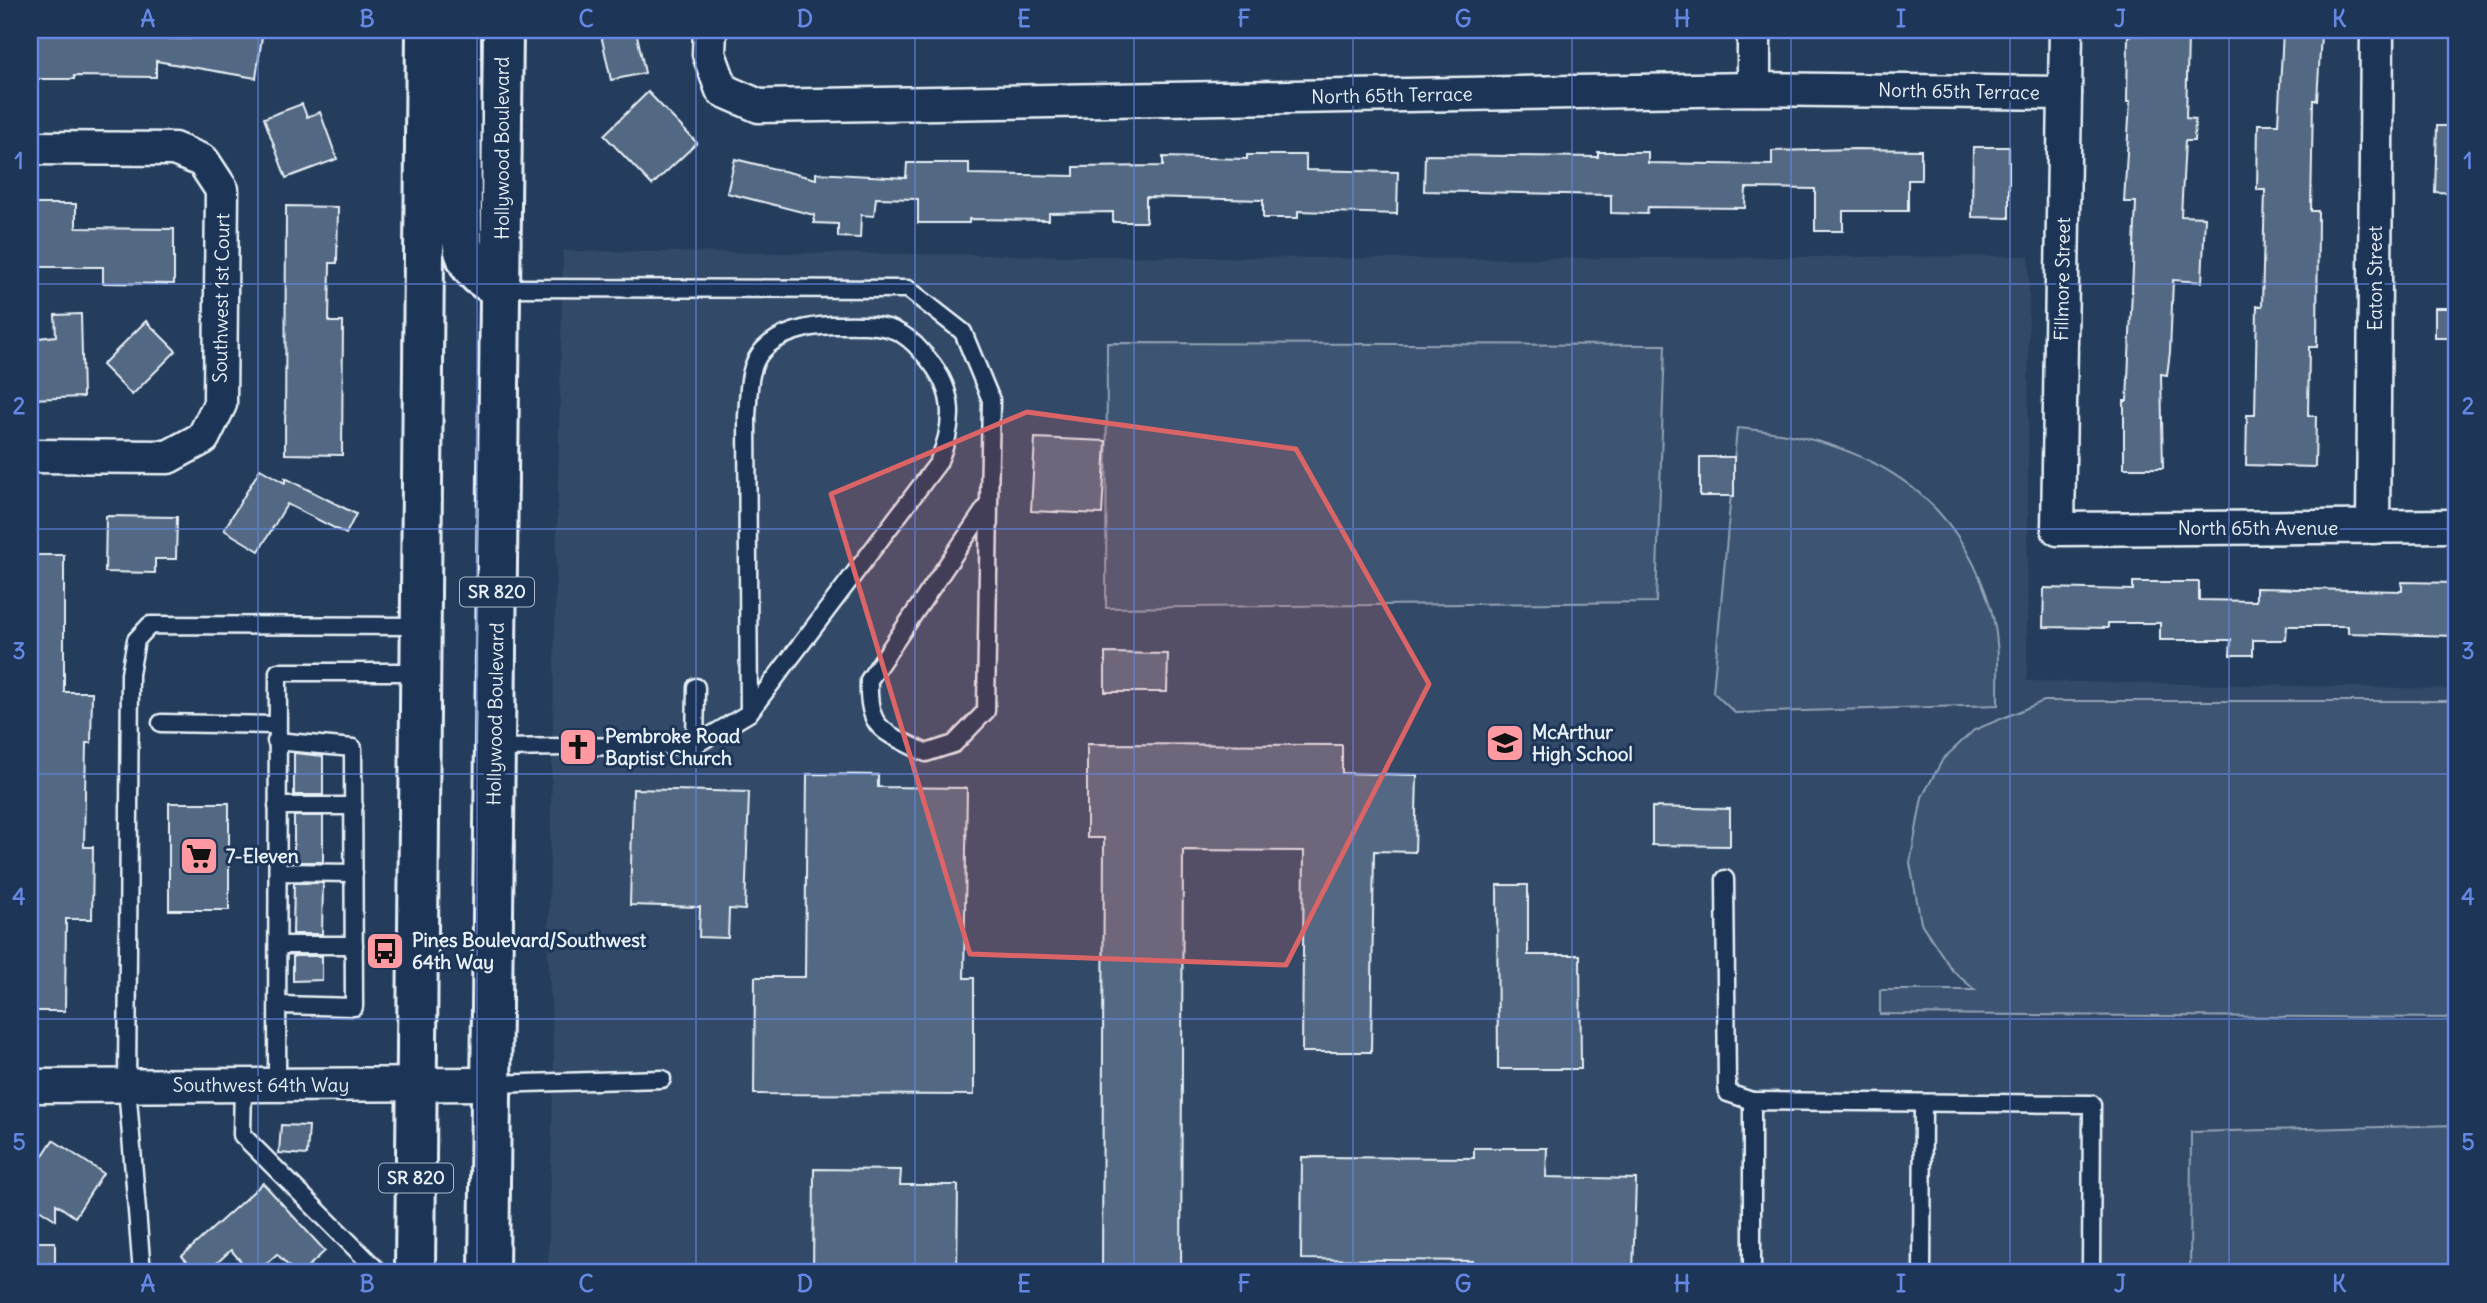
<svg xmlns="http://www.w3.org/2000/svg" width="2487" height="1303" viewBox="0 0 2487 1303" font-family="Delius,sans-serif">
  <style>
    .built { fill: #334a68 }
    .green { fill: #3e5472; stroke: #93a2b5; stroke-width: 2 }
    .building { fill: #536782; stroke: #e8f1f8; stroke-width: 2 }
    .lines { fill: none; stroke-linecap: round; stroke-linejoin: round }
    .service-casing { stroke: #e8f1f8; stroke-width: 21 }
    .minor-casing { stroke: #e8f1f8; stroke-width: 37 }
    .trunk-casing { stroke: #e8f1f8; stroke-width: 44 }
    .service { stroke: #1d3557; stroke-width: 16 }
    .minor { stroke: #1d3557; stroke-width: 32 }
    .trunk { stroke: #1d3557; stroke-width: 38 }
    .marked { fill: #db6466; fill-opacity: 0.2; stroke: #db6466; stroke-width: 5; stroke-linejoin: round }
    .grid { fill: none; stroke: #6487e3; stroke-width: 2; stroke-opacity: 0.55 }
    .labels { text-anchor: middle; stroke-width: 6; stroke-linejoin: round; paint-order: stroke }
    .shield { fill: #1d3557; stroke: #abb9c8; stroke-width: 2 }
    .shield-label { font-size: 18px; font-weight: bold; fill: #e8f1f8 }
    .street-label { font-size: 19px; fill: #e8f1f8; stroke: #1d3557 }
    .poi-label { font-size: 19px; font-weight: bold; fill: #e8f1f8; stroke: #1d3557; text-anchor: start }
    .neatline { fill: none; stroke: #6487e3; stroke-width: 2.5 }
    .grid-label { font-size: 23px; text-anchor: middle; font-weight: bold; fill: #6487e3 }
  </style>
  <rect width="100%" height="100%" fill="#253d5d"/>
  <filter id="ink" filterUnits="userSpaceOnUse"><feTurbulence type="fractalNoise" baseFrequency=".0143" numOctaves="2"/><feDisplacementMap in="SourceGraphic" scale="14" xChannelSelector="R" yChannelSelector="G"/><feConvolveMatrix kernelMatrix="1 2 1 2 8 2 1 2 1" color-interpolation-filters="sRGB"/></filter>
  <g filter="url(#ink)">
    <polygon class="built" points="563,251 1412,259 2029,256 2027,681 2457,689 2457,1273 548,1273 554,1058 548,955"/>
    <g class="green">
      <polygon points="1107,343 1665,345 1656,602 1106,608"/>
      <path d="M1737,428C1857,437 1955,485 1991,609C2000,640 1998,673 1998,705L1735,713L1713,692Z"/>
      <polygon points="2044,701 2457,701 2457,1018 1880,1014 1880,990 1975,990 1952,970 1921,923 1910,863 1922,797 1943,759 1974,730"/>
      <polygon points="2457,1125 2457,1273 2190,1273 2191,1132"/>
    </g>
    <g class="building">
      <polygon points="30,30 130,30 129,38 190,39 191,30 263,30 256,78 156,61 156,77 74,76 74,79 30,79"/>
      <polygon points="600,30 636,30 645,73 611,80"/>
      <polygon points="2283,32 2321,35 2317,100 2313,100 2311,211 2318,211 2317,347 2309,347 2308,416 2316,416 2315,467 2246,465 2247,415 2255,415 2257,306 2262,306 2265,190 2257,190 2258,124 2278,124"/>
      <polygon points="2128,35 2188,36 2186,118 2195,119 2194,141 2185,141 2181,216 2205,217 2202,282 2173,280 2170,352 2167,375 2161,374 2163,468 2124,468 2124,401 2127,401 2136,202 2124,202 2130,102 2127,102"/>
      <polygon points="648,92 697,143 652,185 604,135"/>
      <polygon points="302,104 307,117 320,112 337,159 286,178 264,118"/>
      <polygon points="2437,126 2457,126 2457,193 2435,192"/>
      <polygon points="1973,147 2009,147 2009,218 1972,217"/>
      <polygon points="1856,149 1921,150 1921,180 1908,180 1908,211 1843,211 1843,231 1815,231 1815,189 1746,188 1745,208 1648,207 1647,214 1611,213 1611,195 1424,191 1425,155 1598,157 1598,152 1648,152 1648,163 1772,165 1772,151"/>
      <polygon points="1247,155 1306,155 1306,170 1398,172 1397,214 1298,211 1298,218 1263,218 1263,200 1146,197 1146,222 1113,222 1113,212 1049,213 1049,220 969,219 969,223 918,223 918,199 876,198 874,216 861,215 860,238 838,237 838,224 814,223 814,215 727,193 735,159 816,179 816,173 906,178 907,163 969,163 969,174 1074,176 1074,167 1163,166 1163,157 1247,159"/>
      <polygon points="30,204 76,204 76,228 174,229 174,284 103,283 103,267 30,267"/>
      <polygon points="286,206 338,207 337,263 330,263 329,322 343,322 342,455 285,454"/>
      <rect x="2435" y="308" width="22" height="30"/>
      <polygon points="81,314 83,397 30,399 30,339 56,336 55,315"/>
      <polygon points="146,321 176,351 132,395 102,365"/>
      <polygon points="1035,438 1106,441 1102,514 1031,511"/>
      <rect x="1700" y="457" width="34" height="39"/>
      <polygon points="260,469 285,483 285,478 356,514 346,534 287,504 259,551 224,530"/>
      <polygon points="106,516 177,517 176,559 155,559 155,573 105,572"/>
      <polygon points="30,555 64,555 64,692 92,692 91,743 86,743 84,847 93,847 92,919 66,919 65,1011 30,1011"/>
      <polygon points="2133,582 2199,582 2199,600 2256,601 2256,588 2402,591 2402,582 2457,583 2456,636 2348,633 2348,626 2287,626 2286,640 2253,640 2253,655 2230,655 2231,640 2160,640 2160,623 2108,623 2108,628 2043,627 2044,588 2133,590"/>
      <polygon points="1105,653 1168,654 1167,692 1105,692"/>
      <polygon points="1087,744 1342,745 1342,773 1417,775 1415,852 1374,851 1371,1052 1302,1052 1304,851 1183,850 1181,1273 1102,1273 1104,838 1087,838"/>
      <polygon points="294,753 323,756 323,795 294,795"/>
      <polygon points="807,774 878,775 878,787 967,788 964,978 974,978 974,1095 754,1094 755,977 805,977"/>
      <polygon points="633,789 749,792 745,910 729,909 728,938 699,937 700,907 630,905"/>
      <rect x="169" y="803" width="60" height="107"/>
      <polygon points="1652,807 1730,809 1730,846 1652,845"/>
      <rect x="294" y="816" width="29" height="46"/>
      <polygon points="294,883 323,883 322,934 293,934"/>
      <polygon points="1497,885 1528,885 1528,955 1580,955 1581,1069 1498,1069"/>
      <polygon points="293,956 322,956 322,980 293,981"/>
      <polygon points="281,1125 309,1126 307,1155 279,1153"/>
      <polygon points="53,1140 103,1173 75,1217 56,1204 56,1220 30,1203 30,1175"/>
      <polygon points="1474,1148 1547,1148 1546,1177 1636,1179 1633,1273 1473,1273 1473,1261 1301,1259 1302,1157 1474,1158"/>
      <polygon points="814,1169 901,1170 900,1185 958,1185 957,1273 813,1273"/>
      <polygon points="263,1183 325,1251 301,1273 295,1273 277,1254 256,1273 251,1273 231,1250 206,1273 197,1273 182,1256"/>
      <rect x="30" y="1242" width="25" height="31"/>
    </g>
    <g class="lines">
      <g class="service-casing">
        <g id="service">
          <path d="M501,288L908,289L963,332L991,400L989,503L869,680C867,732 884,731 926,753L954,744L986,711L989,503"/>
          <polyline points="161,723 277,725"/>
          <polyline points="276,741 353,748 354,1007 279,1005"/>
          <polyline points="695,745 696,687"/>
          <path d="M495,748L695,745L749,713L938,463C957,420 955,386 921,351C915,344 905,335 896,331C877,323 852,325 832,325C810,326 779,332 763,350C747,367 749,395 747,416L749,713"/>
          <polyline points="277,806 354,806"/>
          <polyline points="278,872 354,873"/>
          <polyline points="1725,879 1727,1086 1728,1093 1752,1101"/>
          <polyline points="278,945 354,945"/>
          <polyline points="277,1084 278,672 419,672"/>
          <polyline points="491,1084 662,1079"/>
          <polyline points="243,1085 242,1135 380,1273"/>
          <polyline points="142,1273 127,1086 130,674 136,640 150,625 420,626"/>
          <polyline points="1752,1273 1752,1101 2092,1104 2091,1273"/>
          <polyline points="1922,1273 1923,1103"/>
        </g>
      </g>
      <g class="minor-casing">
        <g id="minor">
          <polyline points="710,30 709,54 722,90 759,106 1754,89 2065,93"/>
          <polyline points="2066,30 2058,529 2457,526"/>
          <polyline points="1754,89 1754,30"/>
          <polyline points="30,148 174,149 203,161 222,190 220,404 203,438 168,457 30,456"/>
          <polyline points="2373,527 2377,30"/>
          <polyline points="30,1086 491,1084"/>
        </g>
      </g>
      <g class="trunk-casing">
        <g id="trunk">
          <path d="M461,30L462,242C466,266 478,279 501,288"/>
          <polyline points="415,1273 426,30"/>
          <polyline points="489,1273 503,30"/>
        </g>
      </g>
      <use href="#service" class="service"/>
      <use href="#minor" class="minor"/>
      <use href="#trunk" class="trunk"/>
    </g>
  </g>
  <path class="marked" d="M1027,412L1296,449L1429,684L1286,965L970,954L831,494Z"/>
  <path class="grid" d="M258,30V1273M477,30V1273M696,30V1273M915,30V1273M1134,30V1273M1353,30V1273M1572,30V1273M1791,30V1273M2010,30V1273M2229,30V1273M30,284H2457M30,529H2457M30,774H2457M30,1019H2457"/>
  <defs>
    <g id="school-square" transform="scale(2.0125)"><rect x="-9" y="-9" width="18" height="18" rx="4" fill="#ff9aa2" stroke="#1d3557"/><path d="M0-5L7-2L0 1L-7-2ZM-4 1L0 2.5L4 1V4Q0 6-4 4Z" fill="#111"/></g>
    <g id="church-square" transform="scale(2.0125)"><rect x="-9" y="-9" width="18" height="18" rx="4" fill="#ff9aa2" stroke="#1d3557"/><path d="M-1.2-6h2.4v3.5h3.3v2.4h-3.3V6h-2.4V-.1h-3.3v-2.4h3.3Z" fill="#111"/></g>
    <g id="supermarket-square" transform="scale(2.0125)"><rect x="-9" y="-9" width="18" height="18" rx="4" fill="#ff9aa2" stroke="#1d3557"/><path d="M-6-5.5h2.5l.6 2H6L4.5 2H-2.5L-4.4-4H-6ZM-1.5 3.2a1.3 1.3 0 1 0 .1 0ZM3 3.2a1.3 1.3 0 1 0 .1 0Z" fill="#111"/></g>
    <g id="bus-square" transform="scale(2.0125)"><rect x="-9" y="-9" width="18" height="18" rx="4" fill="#ff9aa2" stroke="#1d3557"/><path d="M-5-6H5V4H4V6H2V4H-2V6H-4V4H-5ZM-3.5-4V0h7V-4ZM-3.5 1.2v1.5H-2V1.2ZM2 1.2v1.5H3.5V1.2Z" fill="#111"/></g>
  </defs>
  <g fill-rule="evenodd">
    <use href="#school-square" x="1505" y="743"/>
    <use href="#church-square" x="578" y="747"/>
    <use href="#supermarket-square" x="199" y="856"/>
    <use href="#bus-square" x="385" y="951"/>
  </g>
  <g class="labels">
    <g class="shield">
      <rect x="460" y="577.5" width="74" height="29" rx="5"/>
      <rect x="379" y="1163.5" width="74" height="29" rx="5"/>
    </g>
    <g class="shield-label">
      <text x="497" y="598">SR 820</text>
      <text x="416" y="1184">SR 820</text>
    </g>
    <g class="street-label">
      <text transform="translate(1959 91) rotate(1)" y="7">North 65th Terrace</text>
      <text transform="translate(1392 95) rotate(-1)" y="7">North 65th Terrace</text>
      <text transform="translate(502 148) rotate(-90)" y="7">Hollywood Boulevard</text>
      <text transform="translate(2375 278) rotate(-90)" y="7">Eaton Street</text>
      <text transform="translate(2062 279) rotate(-89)" y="7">Fillmore Street</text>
      <text transform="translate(221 298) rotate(-89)" y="7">Southwest 1st Court</text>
      <text x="2258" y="535">North 65th Avenue</text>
      <text transform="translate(495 714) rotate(-89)" y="7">Hollywood Boulevard</text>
      <text x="261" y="1092">Southwest 64th Way</text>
    </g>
    <g class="poi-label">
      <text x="1532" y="739">McArthur<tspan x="1532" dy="22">High School</tspan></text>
      <text x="605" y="743">Pembroke Road<tspan x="605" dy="22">Baptist Church</tspan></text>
      <text x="226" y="863">7-Eleven</text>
      <text x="412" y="947">Pines Boulevard/Southwest<tspan x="412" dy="22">64th Way</tspan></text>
    </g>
  </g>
  <rect width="2487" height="1303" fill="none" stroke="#1d3557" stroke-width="77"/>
  <rect x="38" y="38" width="2410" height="1226" class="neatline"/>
  <g class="grid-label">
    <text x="148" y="27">A</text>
    <text x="367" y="27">B</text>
    <text x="586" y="27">C</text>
    <text x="805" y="27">D</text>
    <text x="1024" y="27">E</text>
    <text x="1244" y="27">F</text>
    <text x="1463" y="27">G</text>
    <text x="1682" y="27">H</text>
    <text x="1901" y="27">I</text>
    <text x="2120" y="27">J</text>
    <text x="2339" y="27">K</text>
    <text x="19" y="169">1</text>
    <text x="2468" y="169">1</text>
    <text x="19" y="414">2</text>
    <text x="2468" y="414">2</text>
    <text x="19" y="659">3</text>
    <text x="2468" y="659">3</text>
    <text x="19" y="905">4</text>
    <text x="2468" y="905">4</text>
    <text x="19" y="1150">5</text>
    <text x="2468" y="1150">5</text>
    <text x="148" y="1292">A</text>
    <text x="367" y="1292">B</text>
    <text x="586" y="1292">C</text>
    <text x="805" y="1292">D</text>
    <text x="1024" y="1292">E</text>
    <text x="1244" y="1292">F</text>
    <text x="1463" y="1292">G</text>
    <text x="1682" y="1292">H</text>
    <text x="1901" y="1292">I</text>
    <text x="2120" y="1292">J</text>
    <text x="2339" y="1292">K</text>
  </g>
</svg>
